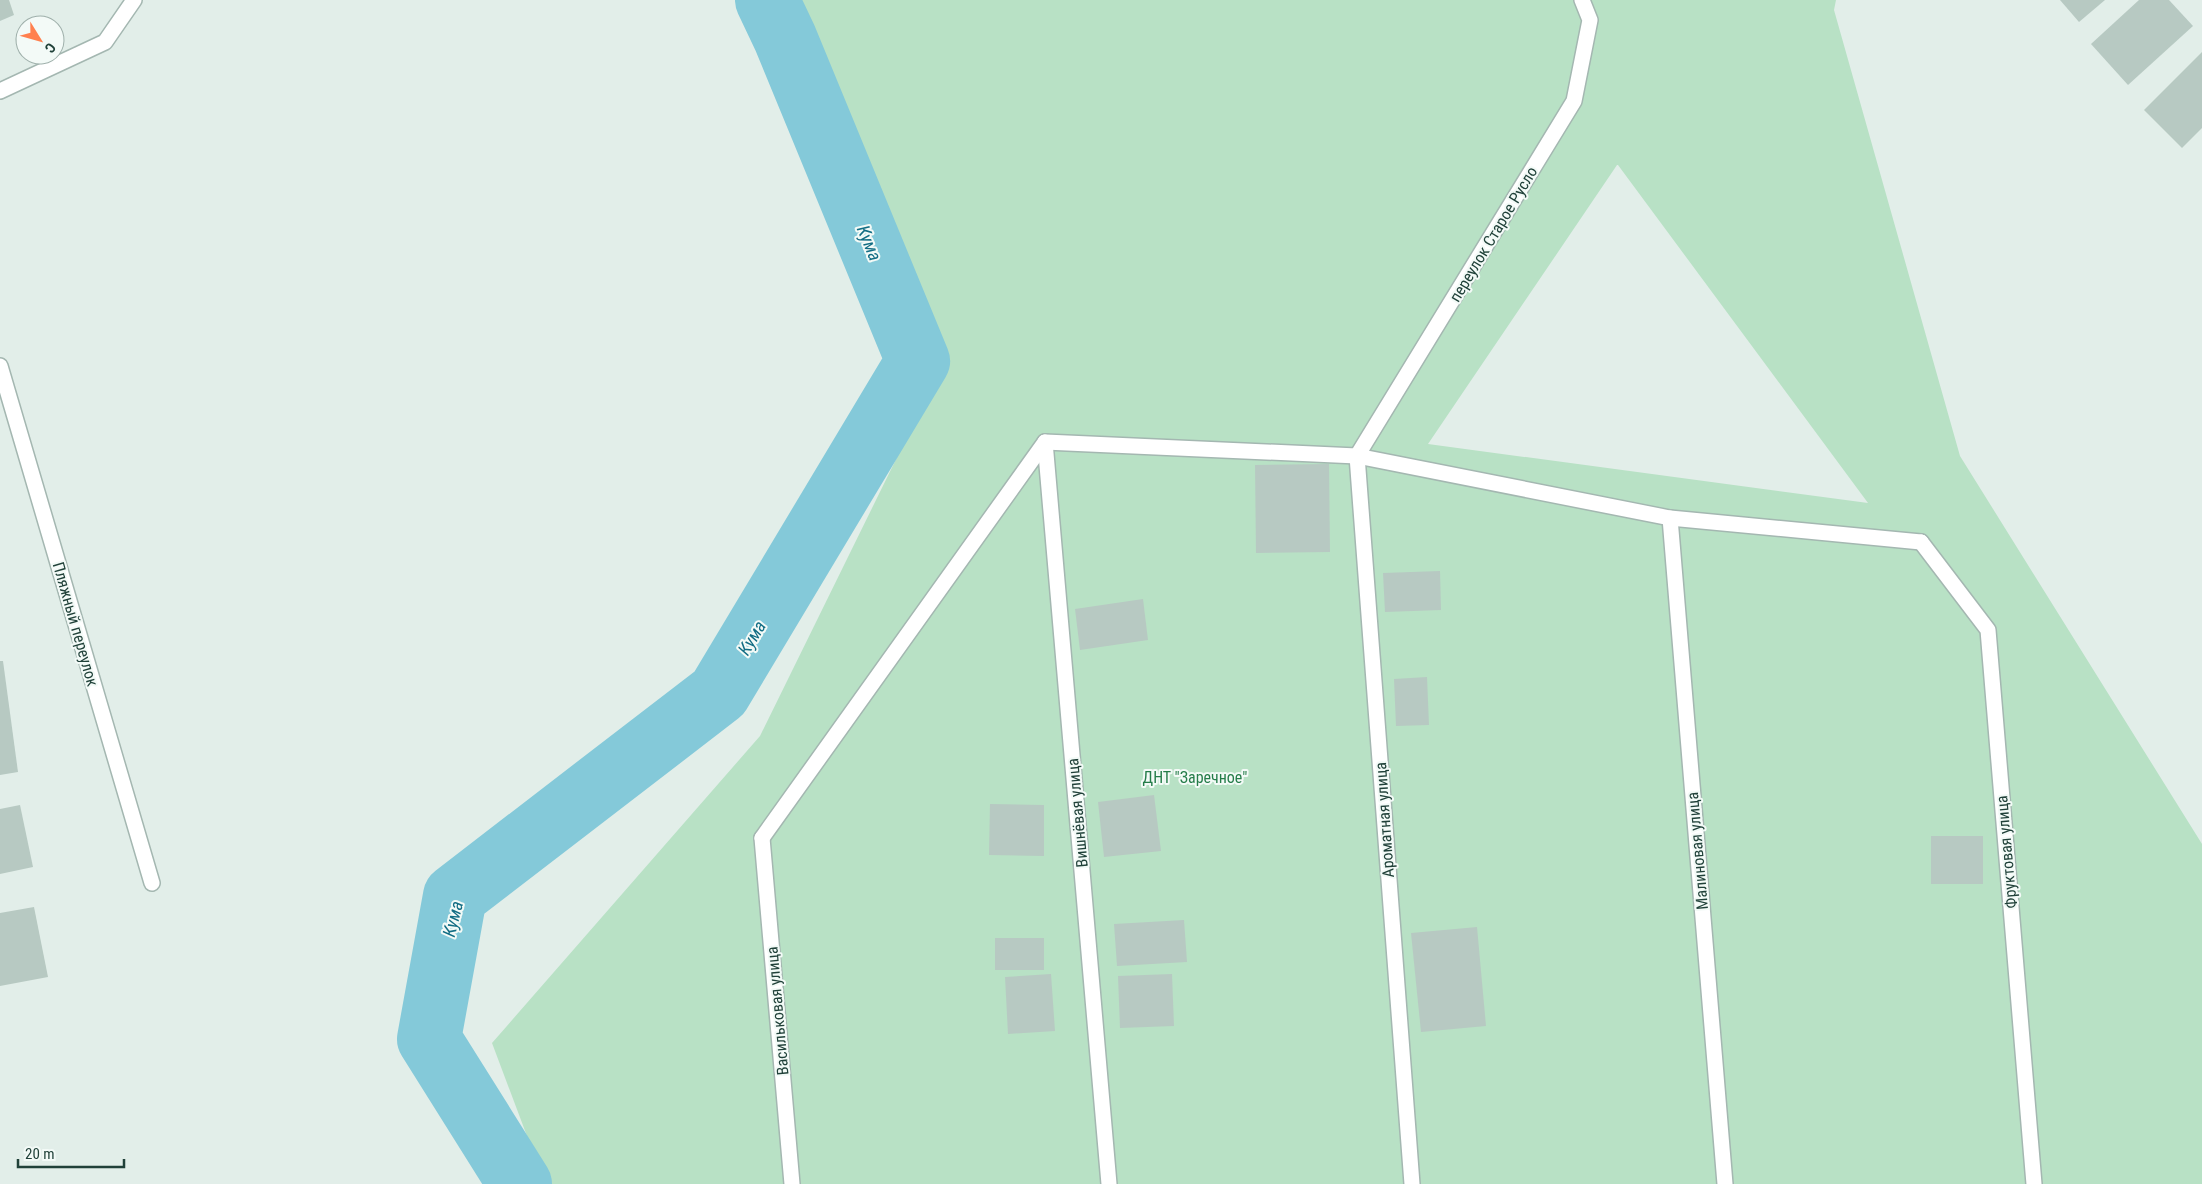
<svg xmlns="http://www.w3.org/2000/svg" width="2202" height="1184" viewBox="0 0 2202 1184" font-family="'Roboto Condensed',sans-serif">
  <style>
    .green { fill: #b8e1c5; fill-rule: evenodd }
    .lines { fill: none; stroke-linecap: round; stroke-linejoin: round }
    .river { stroke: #84c9d9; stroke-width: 64 }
    .building { fill: #b7c9c2 }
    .service-casing { stroke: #a4b7b1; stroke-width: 18 }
    .minor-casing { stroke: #a4b7b1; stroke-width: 18 }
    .service { stroke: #fff; stroke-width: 15 }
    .minor { stroke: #fff; stroke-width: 15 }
    .labels { text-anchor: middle; stroke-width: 4; stroke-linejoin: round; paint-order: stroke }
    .street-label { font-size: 16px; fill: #204139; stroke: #f3faf7 }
    .park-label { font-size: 16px; fill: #257d4a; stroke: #f3faf7 }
    .water-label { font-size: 18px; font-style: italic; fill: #126d84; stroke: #f3faf7 }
  </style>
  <rect width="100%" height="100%" fill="#e2eee9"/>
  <path class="green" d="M794,0H1836L1834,10L1960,456L2202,844V1184H545L492,1043L760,736L934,382ZM1617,165H1618L1868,503L1428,444Z"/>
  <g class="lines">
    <polyline class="river" points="520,1184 429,1039 455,896 719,693 918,361 785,38 767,0"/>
  </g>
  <g class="building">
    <polygon points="0,0 9,0 14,15 0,21"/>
    <polygon points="2060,0 2105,0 2079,22"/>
    <polygon points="2139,0 2169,0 2193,26 2128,85 2091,44"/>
    <polygon points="2202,52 2202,128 2182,148 2144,110"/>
    <polygon points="1329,464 1330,552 1256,553 1255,465"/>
    <polygon points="1440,571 1441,610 1385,612 1383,573"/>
    <polygon points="1143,599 1148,640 1080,650 1075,609"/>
    <polygon points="0,661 3,661 18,772 0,775"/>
    <polygon points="1427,677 1429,725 1396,726 1394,679"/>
    <polygon points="1154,795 1161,851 1104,857 1098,802"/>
    <polygon points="990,804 1044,805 1044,856 989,855"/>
    <polygon points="20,805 33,867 0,874 0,809"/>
    <rect x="1931" y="836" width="52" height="48"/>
    <polygon points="34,907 48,977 0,986 0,913"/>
    <polygon points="1184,920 1187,962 1117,966 1114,924"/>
    <polygon points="1477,927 1486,1026 1421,1032 1411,933"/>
    <rect x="995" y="938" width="49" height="32"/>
    <polygon points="1051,974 1055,1031 1008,1034 1005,977"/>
    <polygon points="1172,974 1174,1026 1120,1028 1118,976"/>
  </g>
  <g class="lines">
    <g class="service-casing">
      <polyline id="service" points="762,838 1045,442 1357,456 1670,518 1921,542"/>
    </g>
    <g class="minor-casing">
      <g id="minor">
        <polyline points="0,91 105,42 134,0"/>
        <polyline points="0,366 152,883"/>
        <polyline points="1045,442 1109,1184"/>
        <polyline points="1670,518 1725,1184"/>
        <polyline points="1921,542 1988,630 2034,1184"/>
        <polyline points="762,838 792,1184"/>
        <polyline points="1412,1184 1357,456 1574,101 1590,20 1582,0"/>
      </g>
    </g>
    <use href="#service" class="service"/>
    <use href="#minor" class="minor"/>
  </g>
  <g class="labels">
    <g class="street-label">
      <text transform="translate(1493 234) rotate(-59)" y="6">переулок Старое Русло</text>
      <text transform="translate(76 624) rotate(74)" y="6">Пляжный переулок</text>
      <text transform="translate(1077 813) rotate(-95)" y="6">Вишнёвая улица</text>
      <text transform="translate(1384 820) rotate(-94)" y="6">Ароматная улица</text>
      <text transform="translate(1697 851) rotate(-95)" y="6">Малиновая улица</text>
      <text transform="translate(2006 852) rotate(-95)" y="6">Фруктовая улица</text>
      <text transform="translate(777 1011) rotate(-95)" y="6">Васильковая улица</text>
    </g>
    <g class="park-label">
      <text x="1195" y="783">ДНТ "Заречное"</text>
    </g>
    <g class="water-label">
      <text transform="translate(869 243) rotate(67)" y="6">Кума</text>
      <text transform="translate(752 638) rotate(-59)" y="6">Кума</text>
      <text transform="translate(453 919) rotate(-76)" y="6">Кума</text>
    </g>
  </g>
  <g transform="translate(40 40) rotate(127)"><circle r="24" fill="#f3faf7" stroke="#9fb0ab"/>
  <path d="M0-4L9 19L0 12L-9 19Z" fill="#ff804f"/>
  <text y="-8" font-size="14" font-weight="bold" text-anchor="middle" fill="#204139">С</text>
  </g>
  <path d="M18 1159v8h106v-8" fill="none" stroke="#204139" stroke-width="2.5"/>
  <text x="25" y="1159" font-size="15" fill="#204139" stroke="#f3faf7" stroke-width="4" paint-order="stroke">20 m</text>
</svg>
